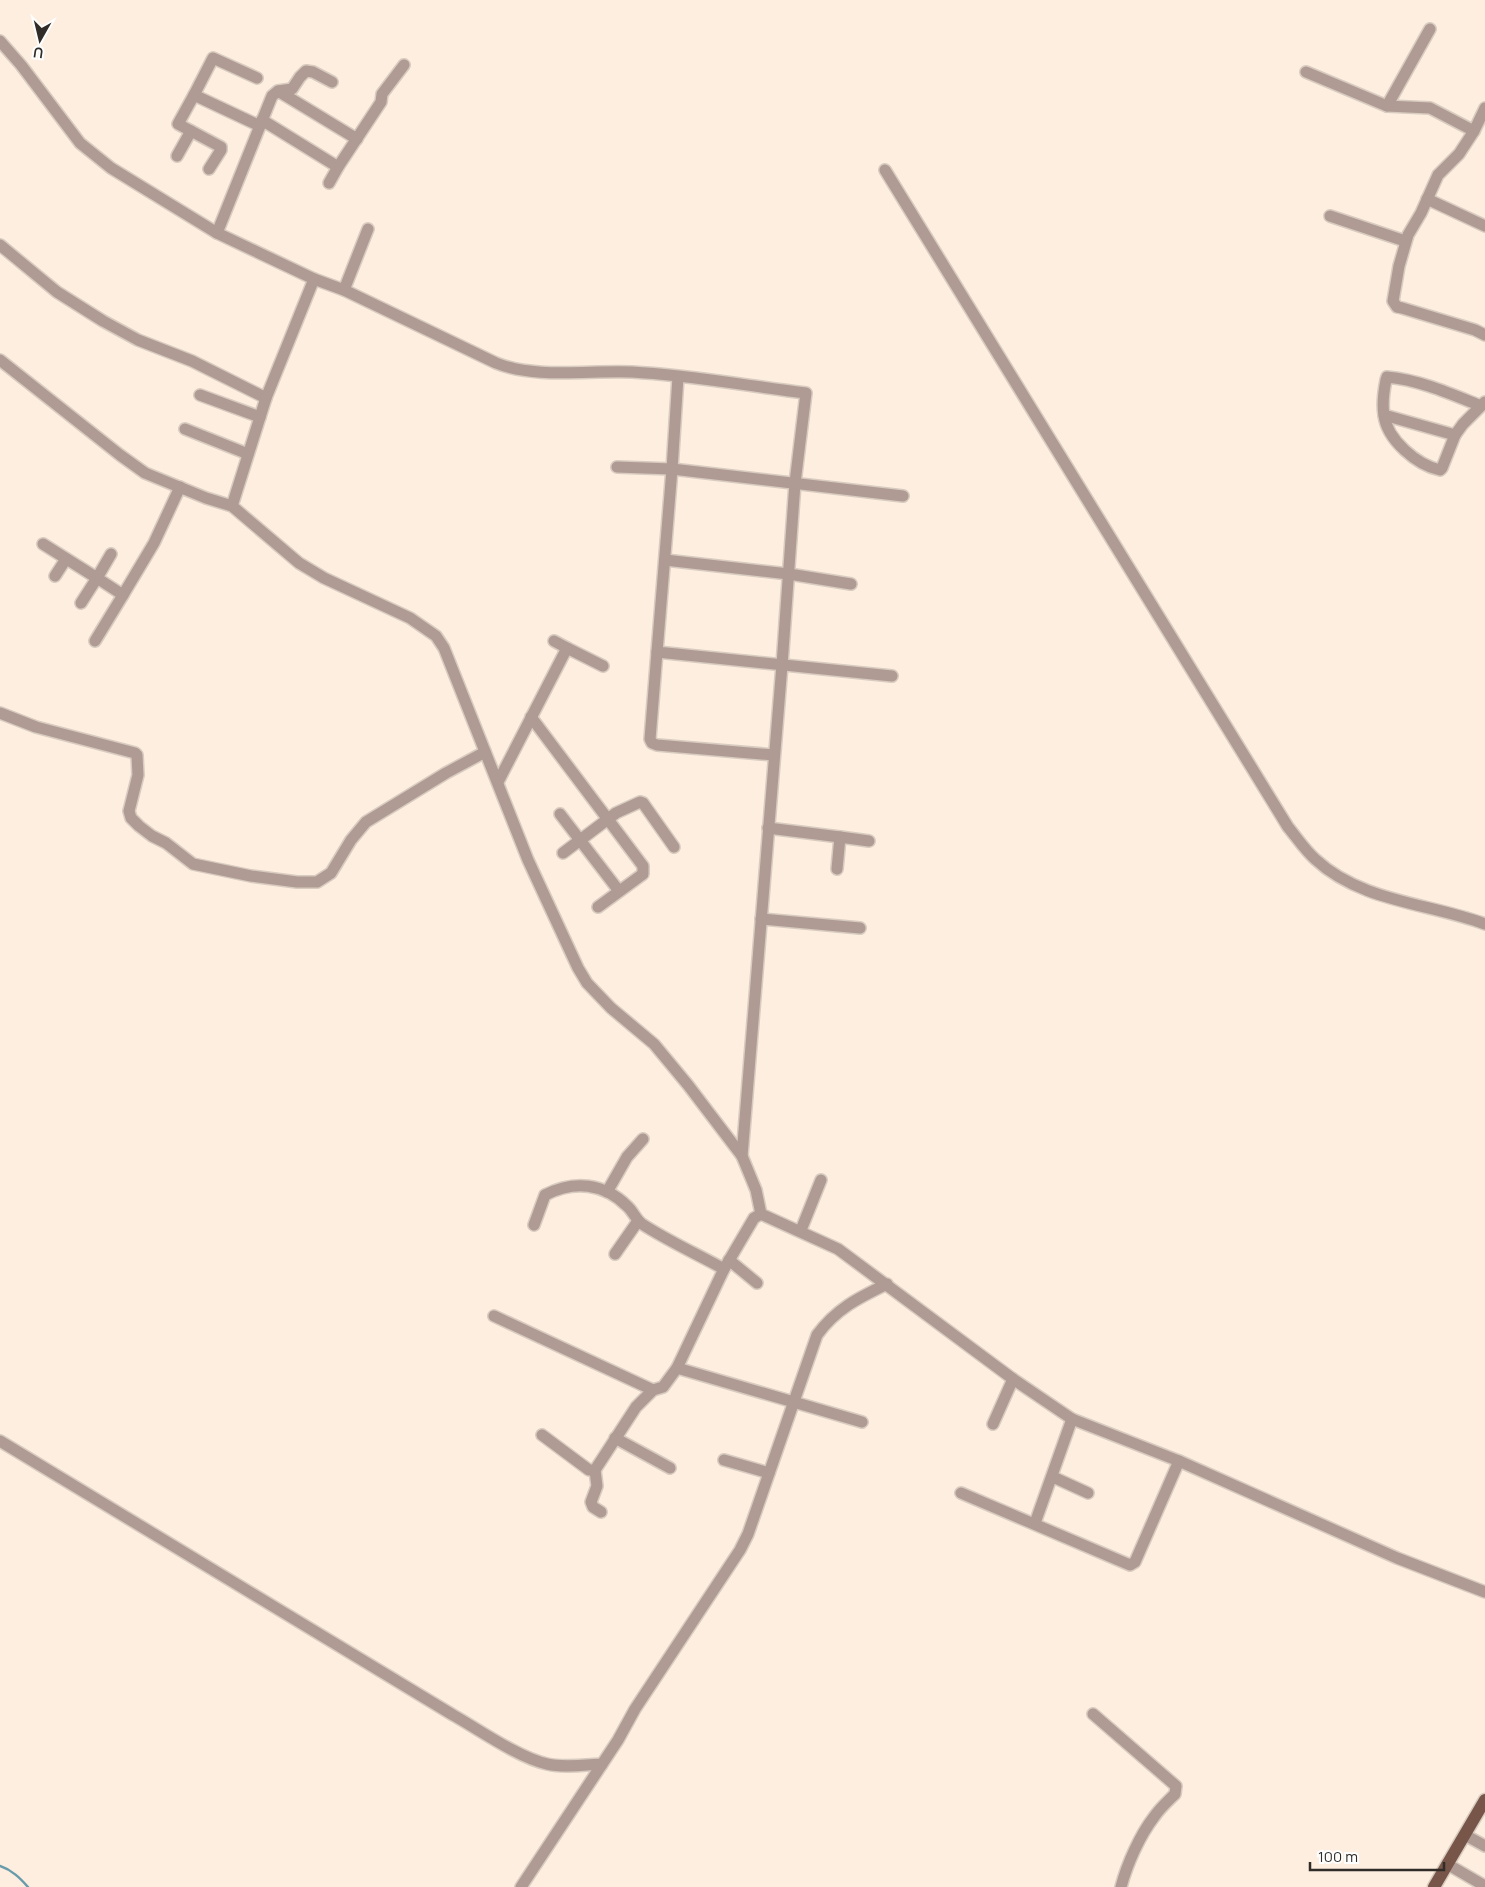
<svg xmlns="http://www.w3.org/2000/svg" width="1485" height="1887" viewBox="0 0 1485 1887" font-family="Manrope,sans-serif">
  <style>
    .lines { fill: none; stroke-linecap: round; stroke-linejoin: round }
    .stream { stroke: #699cab; stroke-width: 2.5 }
    .minor-casing { stroke: #d8cbbf; stroke-width: 14 }
    .major-casing { stroke: #d8cbbf; stroke-width: 15 }
    .minor { stroke: #af9b94; stroke-width: 11 }
    .major { stroke: #775548; stroke-width: 12 }
  </style>
  <rect width="100%" height="100%" fill="#fdeee0"/>
  <g class="lines">
    <path class="stream" d="M0,1866C12,1870 20,1878 28,1887"/>
    <g class="minor-casing">
      <g id="minor">
        <path d="M0,41L21,65L80,143L111,168L217,233L314,279L344,290L496,363C535,379 589,370 632,372C690,375 748,386 806,393L795,483L782,665L742,1156"/>
        <polyline points="1306,72 1387,106 1430,108 1474,131"/>
        <polyline points="278,91 357,139"/>
        <polyline points="194,95 213,58 257,78"/>
        <polyline points="1387,106 1430,29"/>
        <polyline points="1485,108 1474,131 1459,154 1438,175 1421,213 1408,235 1399,266 1393,301 1397,307 1402,308 1475,330 1485,335"/>
        <polyline points="262,120 338,167 381,102 382,94 404,65"/>
        <polyline points="177,156 191,131"/>
        <polyline points="209,169 221,150 221,147 178,124 194,95 260,126"/>
        <path d="M885,170L1288,827C1297,838 1305,850 1315,859C1361,902 1429,903 1485,924"/>
        <polyline points="329,183 338,167"/>
        <polyline points="1427,199 1485,226"/>
        <polyline points="1330,216 1405,241"/>
        <polyline points="217,233 272,96 278,91 292,89 300,77 306,71 313,72 332,82"/>
        <polyline points="0,245 57,292 103,321 138,340 192,361 266,398"/>
        <polyline points="344,290 368,229"/>
        <polyline points="0,360 120,455 145,473 206,498 232,506 299,563 324,578 410,618 436,636 444,648 528,860 578,968 587,983 611,1008 654,1044 688,1085 742,1156 756,1190 761,1214 838,1249 1013,1379 1072,1419 1179,1461 1397,1558 1485,1592"/>
        <polyline points="678,377 672,469 657,652 892,676"/>
        <polyline points="200,395 260,417"/>
        <path d="M1481,406C1451,394 1420,380 1387,377L1386,380C1384,390 1382,404 1384,415C1387,440 1417,465 1440,470L1442,468L1455,435L1463,424L1485,402"/>
        <polyline points="1384,415 1455,435"/>
        <polyline points="185,429 248,454"/>
        <polyline points="617,467 672,469 903,496"/>
        <polyline points="232,506 266,398 314,279"/>
        <polyline points="43,544 97,578 81,603"/>
        <polyline points="111,554 97,578 123,595 154,543 180,487"/>
        <polyline points="665,560 789,574 851,584"/>
        <polyline points="55,576 66,559"/>
        <polyline points="95,641 123,595"/>
        <polyline points="554,641 567,648"/>
        <polyline points="657,652 650,739 652,743 657,745 774,755"/>
        <polyline points="0,713 36,727 135,753 137,755 138,775 129,811 131,818 139,826 152,836 166,843 193,864 251,876 297,882 317,882 331,873 351,840 366,822 446,773 485,752"/>
        <polyline points="531,717 643,866 643,874 598,907"/>
        <polyline points="498,782 567,648 603,666"/>
        <polyline points="560,814 619,891"/>
        <polyline points="768,828 840,837"/>
        <polyline points="563,853 616,813 640,802 643,803 674,847"/>
        <polyline points="837,869 840,837 869,841"/>
        <polyline points="761,919 860,928"/>
        <polyline points="607,1192 627,1157 643,1139"/>
        <path d="M534,1225L545,1195C574,1180 604,1183 627,1206C633,1211 636,1220 642,1224C668,1241 697,1254 724,1269"/>
        <polyline points="801,1230 821,1180"/>
        <polyline points="615,1254 638,1221"/>
        <polyline points="729,1260 757,1283"/>
        <polyline points="494,1316 653,1390"/>
        <polyline points="677,1368 862,1422"/>
        <polyline points="993,1424 1013,1379"/>
        <polyline points="542,1435 589,1470 595,1470 636,1407 653,1390 663,1387 677,1368 724,1269 754,1218 761,1214"/>
        <polyline points="615,1438 670,1468"/>
        <path d="M0,1441L453,1715C478,1729 519,1758 547,1764C564,1768 584,1765 602,1764"/>
        <polyline points="724,1460 769,1473"/>
        <polyline points="595,1470 597,1486 591,1502 593,1507 601,1512"/>
        <polyline points="1053,1477 1088,1493"/>
        <polyline points="961,1493 1130,1565 1135,1562 1179,1461"/>
        <polyline points="1035,1523 1072,1419"/>
        <path d="M1093,1714L1176,1786L1175,1794C1168,1801 1160,1808 1154,1817C1140,1835 1127,1864 1121,1887"/>
        <polyline points="1465,1835 1485,1846"/>
        <polyline points="1447,1864 1485,1886"/>
        <path d="M521,1887L618,1740L635,1709L740,1550L748,1534L817,1335C836,1309 858,1298 887,1284"/>
      </g>
    </g>
    <g class="major-casing">
      <polyline id="major" points="1434,1887 1485,1800"/>
    </g>
    <use href="#minor" class="minor"/>
    <use href="#major" class="major"/>
  </g>
  <g transform="translate(40 40) rotate(188)" stroke="#fefefe" stroke-width="4" paint-order="stroke">
  <path d="M0-4L9 19L0 12L-9 19Z" fill="#312c27"/>
  <text y="-8" font-size="14" font-weight="bold" text-anchor="middle" fill="#312c27">U</text>
  </g>
  <path d="M1310 1862v8h134v-8" fill="none" stroke="#312c27" stroke-width="2.5"/>
  <text x="1318" y="1862" font-size="15" fill="#312c27" stroke="#fefefe" stroke-width="4" paint-order="stroke">100 m</text>
</svg>
